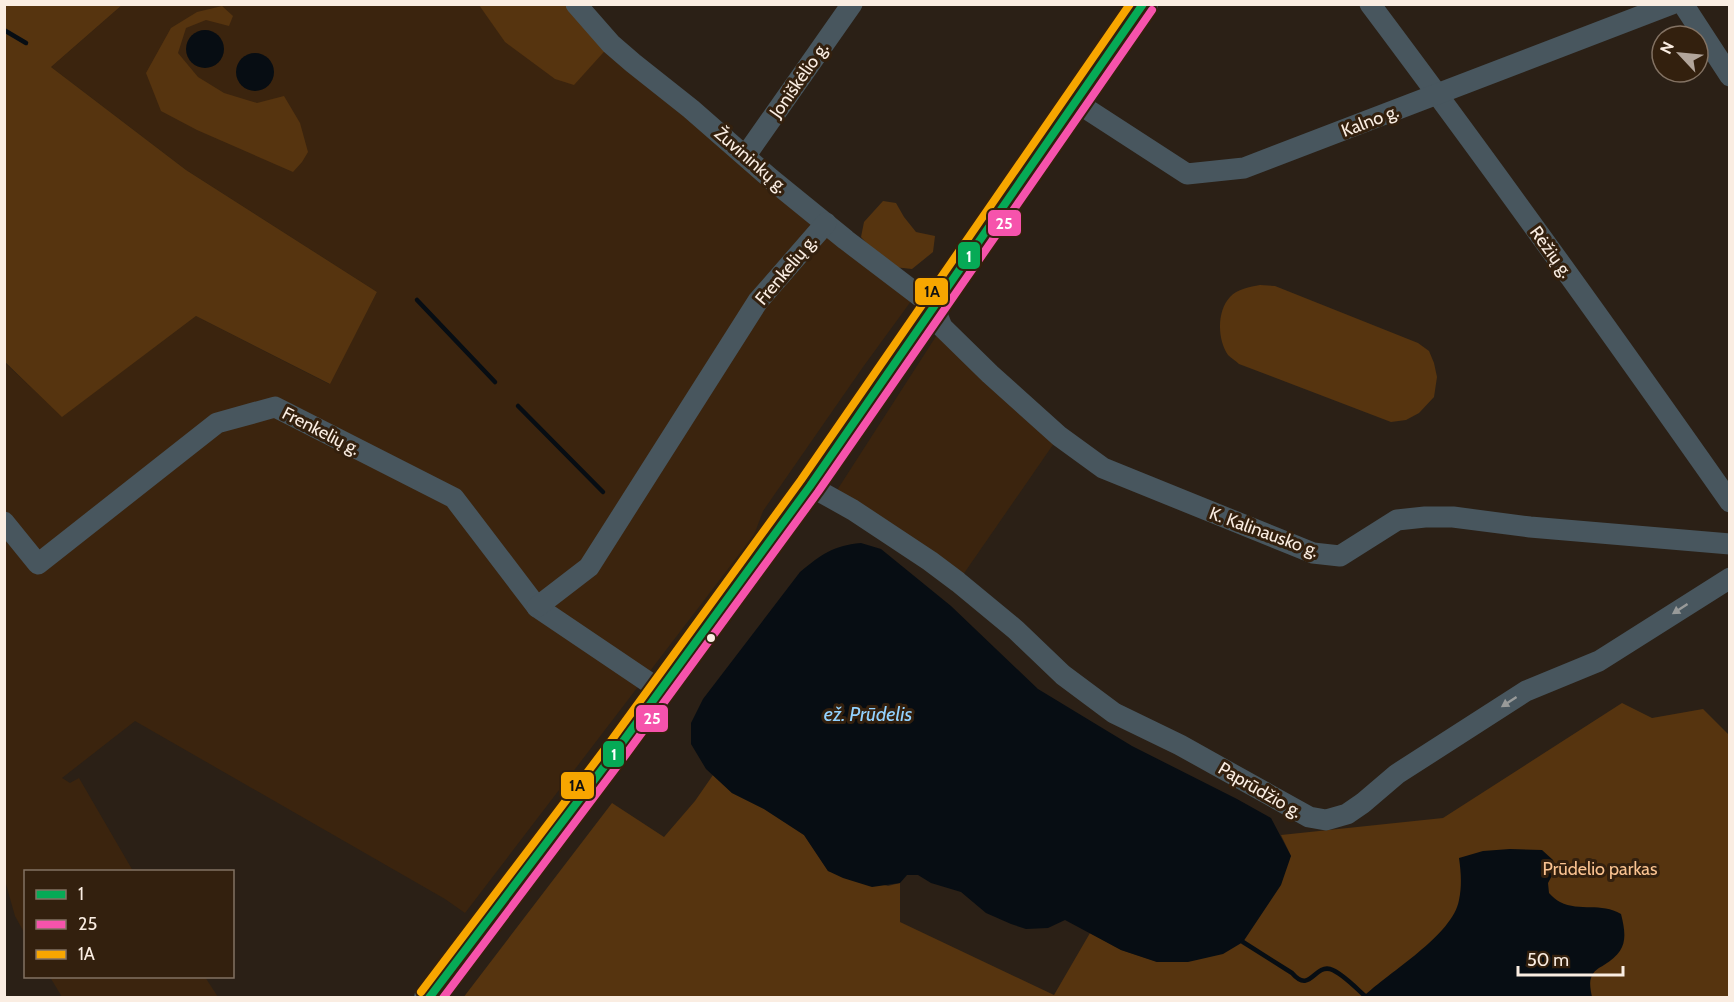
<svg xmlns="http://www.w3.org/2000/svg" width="1734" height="1002" viewBox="0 0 1734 1002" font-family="Cabin,sans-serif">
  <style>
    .built { fill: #3b240e }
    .green { fill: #56340f }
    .water { fill: #070d13 }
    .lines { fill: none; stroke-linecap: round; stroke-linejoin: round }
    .stream { stroke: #070d13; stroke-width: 4.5 }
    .minor { stroke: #48565e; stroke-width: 21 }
    .highway { stroke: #4d6370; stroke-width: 30 }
    .bus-1-casing { stroke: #33200e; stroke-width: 12 }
    .bus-2-casing { stroke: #33200e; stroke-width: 12 }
    .bus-3-casing { stroke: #33200e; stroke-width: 12 }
    .bus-1 { stroke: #06aa56; stroke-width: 8 }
    .bus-2 { stroke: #f653ac; stroke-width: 8 }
    .bus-3 { stroke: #f7a600; stroke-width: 8 }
    .oneway { fill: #989a99 }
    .bus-dot { fill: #faede2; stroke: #33200e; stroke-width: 2 }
    .labels { text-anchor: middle; stroke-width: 6; stroke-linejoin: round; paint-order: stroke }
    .street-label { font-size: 18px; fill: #faede2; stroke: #33200e }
    .park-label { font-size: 18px; fill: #fac391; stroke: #33200e }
    .water-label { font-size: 20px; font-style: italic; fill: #93d2ff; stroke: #33200e }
    .line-badge { stroke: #33200e; stroke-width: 2 }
    .badge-label { font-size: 16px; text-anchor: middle; font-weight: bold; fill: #fff }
    .pale-badge-label { font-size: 16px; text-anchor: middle; font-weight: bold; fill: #111 }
  </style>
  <rect width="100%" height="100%" fill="#2b2016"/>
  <g class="built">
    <polygon points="122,5 576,5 917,293 863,367 763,511 754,535 465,913 445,899 135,721 62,778 70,783 79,778 133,871 26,872 25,934 15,916 4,877 4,362 62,416 196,316 329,384 377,292 186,170 51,67"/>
    <polygon points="942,327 1059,436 958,582 832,498"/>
    <polygon points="50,977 205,977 218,997 62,997"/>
  </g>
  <g class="green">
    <polygon points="4,5 122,5 51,67 186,170 377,292 330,384 196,316 62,417 5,362"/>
    <polygon points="479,5 576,5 611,44 574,85 555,79 505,42"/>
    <polygon points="222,6 233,16 229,26 206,20 186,28 178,53 198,77 224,93 257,103 284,96 300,123 308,152 302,162 293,172 197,130 161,111 146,73 171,28 197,12"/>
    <polygon points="883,201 896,203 904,217 916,232 935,236 933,252 912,269 894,267 873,250 861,237 864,222"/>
    <path d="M1260,285L1275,286L1418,343L1429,351L1434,363L1437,377L1434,397L1419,413L1406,420L1391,422L1239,364C1236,361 1231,358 1228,355C1217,339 1217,311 1230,297C1237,289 1250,287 1260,285Z"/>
    <polygon points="1622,703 1652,718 1703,709 1729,735 1729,997 463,998 612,803 664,837 695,801 713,775 732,793 764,809 804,835 828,871 888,886 900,883 900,922 1054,995 1090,933 1121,950 1157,962 1291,856 1281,835 1443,818"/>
  </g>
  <g class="water">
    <circle cx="205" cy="49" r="19"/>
    <circle cx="255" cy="72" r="19"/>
    <path d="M861,543L881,549L951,606L1038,689L1132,746L1237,799L1271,818L1291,856L1281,885L1243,942L1223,954L1188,962H1157L1121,950L1065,920L1048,928L1026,929L1011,924L986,913L961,892L931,883L918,875H907L900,883L872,887L843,878L828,871L804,835L764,809L732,793L706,769L691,744V723L703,699L800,572C822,554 832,546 861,543Z"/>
    <path d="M1510,849L1542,850L1553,860L1555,870L1548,883L1549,893C1552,896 1556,900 1560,902C1580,912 1601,902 1621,914C1627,938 1627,951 1604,965C1599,968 1593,971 1591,978C1589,983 1591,992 1592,997H1363C1389,972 1453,935 1459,900C1462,886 1461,872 1459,858L1483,851Z"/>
  </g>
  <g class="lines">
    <g class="stream">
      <polyline points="4,30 26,43"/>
      <polyline points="417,300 495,382"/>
      <polyline points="518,406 603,492"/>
      <path d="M1243,942L1292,973C1310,994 1314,965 1330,969C1341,972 1356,988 1365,996"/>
    </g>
    <g class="minor">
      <polyline points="576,4 611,44 633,63 691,109 771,179 846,240 934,307 942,327 990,374 1059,436 1103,468 1313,553 1340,556 1397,520 1425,517 1453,517 1530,527 1730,544"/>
      <path d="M1370,4C1493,168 1612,334 1730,502"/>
      <polyline points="1683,4 1730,76"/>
      <polyline points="1076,102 1187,174 1244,168 1672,4"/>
      <polyline points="746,155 852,4"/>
      <polyline points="810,486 853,510 930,561 958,582 1016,630 1063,675 1114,713 1180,745 1309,817 1326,820 1347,814 1363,803 1397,774 1526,691 1599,661 1730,578"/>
      <polyline points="4,522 38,564 217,423 275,407 454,498 537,607 660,690"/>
      <polyline points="537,607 589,567 758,301 826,223"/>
    </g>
    <polyline class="highway" points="429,998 616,751 810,486 1143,4"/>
    <g class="bus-1-casing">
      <polyline id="bus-1" points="429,998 616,751 810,486 1143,4"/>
    </g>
    <g class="bus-2-casing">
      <polyline id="bus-2" points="443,998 624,757 818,492 1152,10"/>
    </g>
    <g class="bus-3-casing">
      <polyline id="bus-3" points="421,992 608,745 801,480 1130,4"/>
    </g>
    <use href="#bus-1" class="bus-1"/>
    <use href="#bus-2" class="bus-2"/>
    <use href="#bus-3" class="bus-3"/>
  </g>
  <defs><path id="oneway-solid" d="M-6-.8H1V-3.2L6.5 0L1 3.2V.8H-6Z" transform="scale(1.5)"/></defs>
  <g class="oneway">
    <use href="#oneway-solid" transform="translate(1680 609) rotate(147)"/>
    <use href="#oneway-solid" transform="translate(1509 702) rotate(147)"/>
  </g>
  <circle class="bus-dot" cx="711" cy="638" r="5"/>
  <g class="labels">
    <g class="street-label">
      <text transform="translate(799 80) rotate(-55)" y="6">Joniškėlio g.</text>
      <text transform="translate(1370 121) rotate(-21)" y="6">Kalno g.</text>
      <text transform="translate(751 160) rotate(41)" y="6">Žuvininkų g.</text>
      <text transform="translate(1551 252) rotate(54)" y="6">Rėžių g.</text>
      <text transform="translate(786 270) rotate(-50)" y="6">Frenkelių g.</text>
      <text transform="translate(321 431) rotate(27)" y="6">Frenkelių g.</text>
      <text transform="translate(1264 532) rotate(20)" y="6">K. Kalinausko g.</text>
      <text transform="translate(1260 790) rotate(30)" y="6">Paprūdžio g.</text>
    </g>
    <g class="park-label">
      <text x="1600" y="875">Prūdelio parkas</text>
    </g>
    <g class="water-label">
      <text x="868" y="721">ež. Prūdelis</text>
    </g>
  </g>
  <g class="line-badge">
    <rect x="987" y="209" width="35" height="28" rx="6" fill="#f653ac"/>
    <rect x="957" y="241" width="24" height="29" rx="6" fill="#06aa56"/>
    <rect x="914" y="277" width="35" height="29" rx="6" fill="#f7a600"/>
    <rect x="635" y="704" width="34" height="29" rx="6" fill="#f653ac"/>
    <rect x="602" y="740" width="23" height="28" rx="6" fill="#06aa56"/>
    <rect x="560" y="771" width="35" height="29" rx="6" fill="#f7a600"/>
  </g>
  <g class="badge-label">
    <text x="1004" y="229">25</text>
    <text x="969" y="262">1</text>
    <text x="652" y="724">25</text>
    <text x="614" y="760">1</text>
  </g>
  <g class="pale-badge-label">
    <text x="932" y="297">1A</text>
    <text x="577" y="791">1A</text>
  </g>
  <rect width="1734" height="1002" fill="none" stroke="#faede2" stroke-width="12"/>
  <rect x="24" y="870" width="210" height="108" fill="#33200e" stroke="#837263" stroke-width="1.5"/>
  <rect x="36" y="890" width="30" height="9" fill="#06aa56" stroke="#837263" stroke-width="1.5"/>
  <text x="78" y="900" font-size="18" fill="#faede2">1</text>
  <rect x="36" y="920" width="30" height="9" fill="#f653ac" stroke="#837263" stroke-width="1.5"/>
  <text x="78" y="930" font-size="18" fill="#faede2">25</text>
  <rect x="36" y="950" width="30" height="9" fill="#f7a600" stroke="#837263" stroke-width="1.5"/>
  <text x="78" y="960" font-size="18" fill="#faede2">1A</text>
  <g transform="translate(1680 54) rotate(296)"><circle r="28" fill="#33200e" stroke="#837263" stroke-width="1.5"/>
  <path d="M0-4.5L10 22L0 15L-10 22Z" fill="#b2a59b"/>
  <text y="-9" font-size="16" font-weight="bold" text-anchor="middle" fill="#faede2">N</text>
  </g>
  <path d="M1518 966v9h105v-9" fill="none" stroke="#faede2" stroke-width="3"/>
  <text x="1527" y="966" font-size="18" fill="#faede2" stroke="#33200e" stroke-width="4.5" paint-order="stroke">50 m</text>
</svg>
